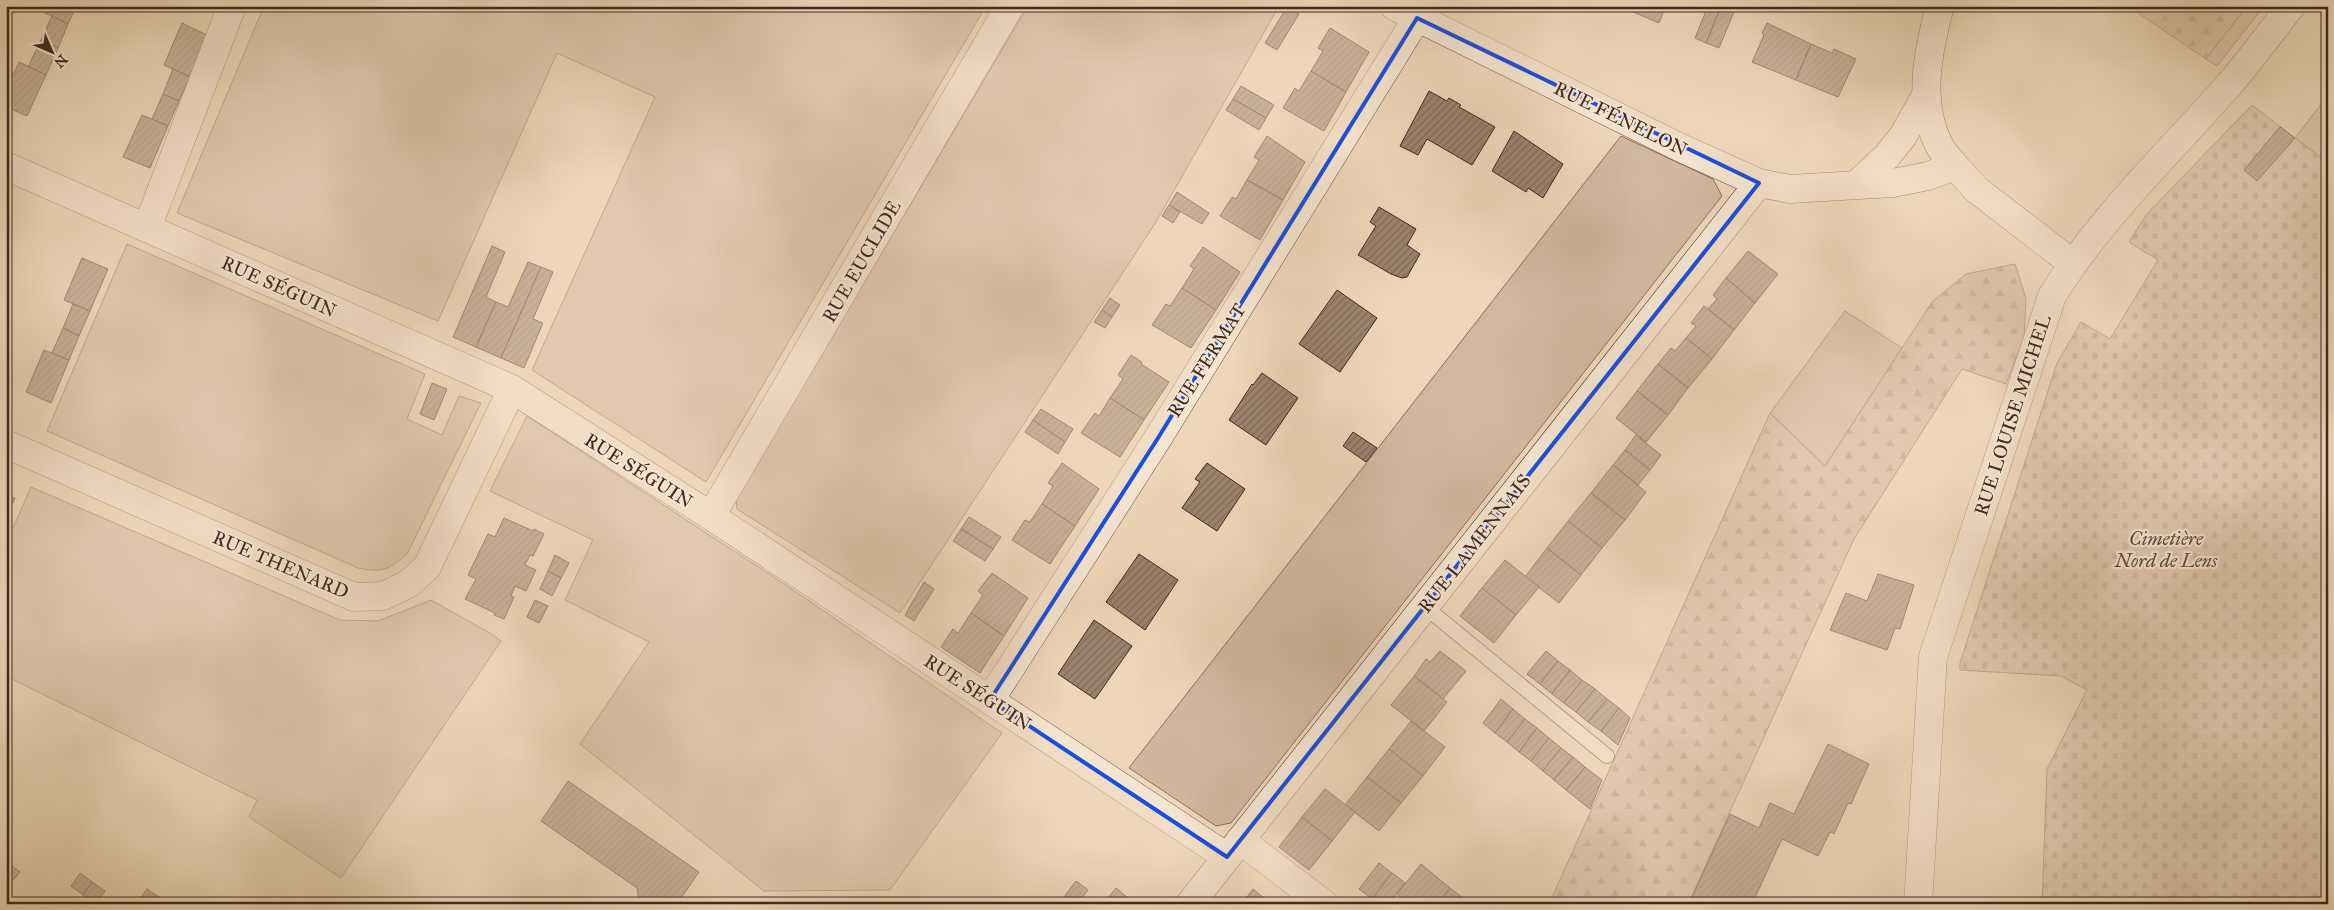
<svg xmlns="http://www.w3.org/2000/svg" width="2334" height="910" viewBox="0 0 2334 910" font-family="'IM FELL Great Primer',serif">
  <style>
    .green { fill: #d1b99f; stroke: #89705f }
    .forest { fill: url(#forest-firs); stroke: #89705f }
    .cemetery { fill: url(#cemetery-stones); stroke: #89705f }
    .building { fill: url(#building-hatch); stroke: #41281f }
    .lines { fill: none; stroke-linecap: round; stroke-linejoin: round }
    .lane-casing { stroke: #6c5446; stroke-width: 16 }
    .street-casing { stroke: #6c5446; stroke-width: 29 }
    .secondary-casing { stroke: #41281f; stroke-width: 29 }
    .lane { stroke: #f4e5d2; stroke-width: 14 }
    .street { stroke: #f4e5d2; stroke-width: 28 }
    .secondary { stroke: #f4e5d2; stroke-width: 28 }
    .marked { fill: none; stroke: #1d4ed8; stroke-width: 4; stroke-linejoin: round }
    .labels { text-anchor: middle; stroke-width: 4.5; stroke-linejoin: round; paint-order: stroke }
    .street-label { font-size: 19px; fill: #41281f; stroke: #f4e5d2 }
    .park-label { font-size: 19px; font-style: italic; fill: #5e4539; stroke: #f4e5d2 }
  </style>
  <defs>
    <pattern id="forest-firs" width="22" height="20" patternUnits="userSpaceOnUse" patternTransform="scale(1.25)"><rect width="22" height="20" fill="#d1b99f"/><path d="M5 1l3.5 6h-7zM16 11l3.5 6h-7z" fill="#ab9681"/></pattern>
    <pattern id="cemetery-stones" width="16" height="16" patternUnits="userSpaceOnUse" patternTransform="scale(1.25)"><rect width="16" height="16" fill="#d1b99f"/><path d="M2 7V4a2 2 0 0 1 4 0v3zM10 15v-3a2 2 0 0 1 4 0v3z" fill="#ab9681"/></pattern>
    <pattern id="building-hatch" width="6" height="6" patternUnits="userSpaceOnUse" patternTransform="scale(1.25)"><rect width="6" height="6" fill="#9b836f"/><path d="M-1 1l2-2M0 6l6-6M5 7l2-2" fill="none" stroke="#806b5b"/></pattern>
  </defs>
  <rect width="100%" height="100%" fill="#eed7b9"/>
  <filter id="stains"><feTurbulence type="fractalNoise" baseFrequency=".004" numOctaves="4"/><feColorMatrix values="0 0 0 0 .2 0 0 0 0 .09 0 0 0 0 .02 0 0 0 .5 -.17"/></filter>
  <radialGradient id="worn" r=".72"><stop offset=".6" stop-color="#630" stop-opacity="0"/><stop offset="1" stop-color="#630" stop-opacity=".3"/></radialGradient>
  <g class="green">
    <polygon points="264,6 986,6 706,482 532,370 655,97 557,53 438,321 177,213"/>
    <polygon points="1028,6 1279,6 1156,222 900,613 737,509 736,499"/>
    <polygon points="2247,6 2264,6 2217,66 2206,59"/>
    <polygon points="2328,95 2328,163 2295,138"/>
    <polygon points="1621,136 1713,179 1722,196 1231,823 1216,826 1129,768"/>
    <path d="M127,244L425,374L407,419L442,435L459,396L481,403L407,554C389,570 382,573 358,568L47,431Z"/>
    <polygon points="1845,311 1902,348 1825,466 1770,413"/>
    <polygon points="527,416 783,583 1002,733 890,890 764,891 580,744 649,642 565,600 593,540 490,491"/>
    <polygon points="31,487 340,620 378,621 431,600 490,633 501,641 341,878 249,817 257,800 6,676 6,544"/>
  </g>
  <g class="forest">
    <polygon points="2128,6 2247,6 2206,59"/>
    <polygon points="2015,264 2026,299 2024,337 2006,384 1962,369 1854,539 1688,904 1549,904 1770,413 1825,466 1932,302 1966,274"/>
  </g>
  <polygon class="cemetery" points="2252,105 2328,163 2328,904 2042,904 2047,769 2087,690 2061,676 1960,670 1960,663 2057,363 2081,322 2110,339 2158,260 2129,242 2146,215"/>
  <g class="building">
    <polygon points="43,6 76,6 68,24 41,11"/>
    <polygon points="1619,6 1666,6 1659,23"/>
    <polygon points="1708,6 1721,7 1706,43 1695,38"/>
    <polygon points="1287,7 1299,14 1277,50 1265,43"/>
    <polygon points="1721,7 1734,12 1719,48 1706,43"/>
    <polygon points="52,16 68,24 58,48 41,40"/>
    <polygon points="182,23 207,35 190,77 164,65"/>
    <polygon points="1767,23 1811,44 1796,80 1752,62 1764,35 1762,33"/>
    <polygon points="1330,28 1369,52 1346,92 1311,71 1323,51 1318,48"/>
    <polygon points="41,40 58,48 46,75 28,67"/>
    <polygon points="1811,44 1832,53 1834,49 1856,59 1838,97 1796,80"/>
    <polygon points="19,62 46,75 27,116 6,107 6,90"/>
    <polygon points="173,69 190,77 179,101 163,94"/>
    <polygon points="1311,71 1346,92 1324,131 1283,108 1295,88 1299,91"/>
    <polygon points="1241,86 1274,105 1266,118 1233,99"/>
    <polygon points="1429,91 1447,101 1449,98 1461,105 1459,107 1495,127 1472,165 1427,139 1418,155 1400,146"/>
    <polygon points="163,94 179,101 168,126 152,119"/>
    <polygon points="1233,99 1266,118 1259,130 1226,110"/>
    <polygon points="142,115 168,126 150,168 123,157"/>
    <polygon points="2280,127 2295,138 2257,181 2244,170"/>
    <polygon points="1514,131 1563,164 1543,198 1528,188 1526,192 1492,171"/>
    <polygon points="1267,136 1305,162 1283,200 1247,180 1259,160 1254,157"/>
    <polygon points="1247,180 1283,200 1260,240 1220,216 1232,197 1236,199"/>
    <polygon points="1177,192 1209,213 1202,224 1169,205"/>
    <polygon points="1169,205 1180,212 1173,223 1162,216"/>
    <polygon points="1379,207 1416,229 1407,245 1420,254 1407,277 1402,278 1391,274 1358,255 1376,226 1370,222"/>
    <polygon points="492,246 505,252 486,297 496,302 476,347 453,337"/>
    <polygon points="1203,247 1240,272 1216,310 1182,288 1194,269 1190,266"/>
    <polygon points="1748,251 1778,274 1755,303 1726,278"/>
    <polygon points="82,258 108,269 90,311 64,300"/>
    <polygon points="528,262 541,267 501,358 476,347 496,302 508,307"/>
    <polygon points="541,267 553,272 533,319 543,323 524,368 501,358"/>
    <polygon points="1726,278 1755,303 1734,330 1708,309 1717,299 1713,295"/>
    <polygon points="1182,288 1216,310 1191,348 1152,325 1166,304 1170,306"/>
    <polygon points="1337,290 1377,318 1340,372 1299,344"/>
    <polygon points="1110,298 1120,305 1112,317 1102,310"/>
    <polygon points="73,304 90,311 79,336 63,328"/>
    <polygon points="1704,306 1734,330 1712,359 1686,338 1696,326 1691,323"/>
    <polygon points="1102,310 1112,317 1105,328 1094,322"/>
    <polygon points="63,328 79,336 69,360 52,353"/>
    <polygon points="1686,338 1712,359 1688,388 1658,364 1671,348 1675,351"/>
    <polygon points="44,350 69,360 51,403 26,392"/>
    <polygon points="1131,355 1142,362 1141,364 1169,382 1144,420 1110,398 1123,379 1118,375"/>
    <polygon points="1658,364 1688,388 1668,415 1637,391"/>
    <polygon points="1262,373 1298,398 1266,445 1229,420 1252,384 1253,385"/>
    <polygon points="432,383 447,389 434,420 420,414"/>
    <polygon points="1637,391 1668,415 1646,442 1616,418"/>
    <polygon points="1110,398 1144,420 1120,457 1081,433 1095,413 1099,416"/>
    <polygon points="1041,409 1073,429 1065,442 1033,420"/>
    <polygon points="1033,420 1065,442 1058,454 1025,432"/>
    <polygon points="1353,432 1377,448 1366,462 1343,446"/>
    <polygon points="1636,435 1661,455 1650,470 1625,450"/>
    <polygon points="1625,450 1650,470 1638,485 1613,465"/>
    <polygon points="1062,463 1099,489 1075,526 1042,504 1053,486 1048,483"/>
    <polygon points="1207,463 1245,489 1217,531 1182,508 1200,482 1195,479"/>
    <polygon points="1613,465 1646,492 1625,520 1591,493"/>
    <polygon points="1591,493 1625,520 1602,548 1568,521"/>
    <polygon points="6,494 15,498 6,520"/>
    <polygon points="1042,504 1075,526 1050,564 1012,540 1025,520 1030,522"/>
    <polygon points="969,517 1001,537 993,549 961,529"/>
    <polygon points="504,518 533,531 534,529 544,534 533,556 530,555 525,565 536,570 526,591 515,586 511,596 514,597 504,619 494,615 495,613 465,599 476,579 468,575 488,534 495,537"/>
    <polygon points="1568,521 1602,548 1581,575 1547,548"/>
    <polygon points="961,529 993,549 985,561 953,541"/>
    <polygon points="1547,548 1581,575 1559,603 1525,577"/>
    <polygon points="1139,554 1178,580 1145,630 1106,602"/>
    <polygon points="555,555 569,563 561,578 548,571"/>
    <polygon points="1505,560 1539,587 1516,615 1482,588"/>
    <polygon points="548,571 561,578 552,596 540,589"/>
    <polygon points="992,573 1028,598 1004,636 971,613 983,595 978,591"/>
    <polygon points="1878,574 1914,585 1900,629 1895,628 1887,650 1830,630 1846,593 1867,601"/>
    <polygon points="924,582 934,589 914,621 905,615"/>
    <polygon points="1482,588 1516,615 1494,643 1460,616"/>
    <polygon points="535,600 548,606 539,623 527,617"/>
    <polygon points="971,613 1004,636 980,673 941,647 953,629 958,633"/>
    <polygon points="1094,620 1132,646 1095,699 1058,674"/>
    <polygon points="1440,651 1466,671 1443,699 1414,676 1426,659 1430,662"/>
    <polygon points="1546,651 1558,661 1540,684 1527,674"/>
    <polygon points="1558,661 1570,670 1552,694 1540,684"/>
    <polygon points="1570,670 1582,680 1564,703 1552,694"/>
    <polygon points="1414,676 1447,702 1424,731 1391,705"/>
    <polygon points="1582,680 1595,689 1576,712 1564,703"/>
    <polygon points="1595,689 1607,699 1588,722 1576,712"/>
    <polygon points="1501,699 1513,709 1495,733 1483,723"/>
    <polygon points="1607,699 1619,708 1601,731 1588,722"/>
    <polygon points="1619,708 1630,718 1618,745 1601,731"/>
    <polygon points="1513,709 1525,719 1507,742 1495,733"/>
    <polygon points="1525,719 1537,728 1519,752 1507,742"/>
    <polygon points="1411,721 1445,747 1423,776 1389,749"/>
    <polygon points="1537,728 1549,738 1531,761 1519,752"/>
    <polygon points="1549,738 1561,748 1543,771 1531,761"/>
    <polygon points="1828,744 1869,764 1851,804 1848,803 1834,834 1830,832 1818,856 1782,839 1752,904 1689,904 1730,814 1759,828 1770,803 1794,814"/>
    <polygon points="1561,748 1573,757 1554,780 1543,771"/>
    <polygon points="1389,749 1423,776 1401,803 1367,777"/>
    <polygon points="1573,757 1585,767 1566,790 1554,780"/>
    <polygon points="1585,767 1602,780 1590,809 1566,790"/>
    <polygon points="1367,777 1401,803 1379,831 1345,805"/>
    <polygon points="568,781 699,872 677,904 621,904 639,901 637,888 541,821"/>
    <polygon points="1325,789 1355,812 1332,841 1302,817"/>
    <polygon points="1302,817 1332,841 1309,870 1279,847"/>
    <polygon points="6,821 12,825 6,834"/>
    <polygon points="8,863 20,872 10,884 6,881 6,865"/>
    <polygon points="1379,863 1392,873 1372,899 1359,889"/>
    <polygon points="1421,864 1450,888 1437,904 1409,904 1397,894"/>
    <polygon points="80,873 92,882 83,895 71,886"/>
    <polygon points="1392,873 1405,883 1389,904 1378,904 1372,899"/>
    <polygon points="1076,881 1088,890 1077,904 1062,904 1060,902"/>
    <polygon points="92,882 105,891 96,904 83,895"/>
    <polygon points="1116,888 1135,904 1103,904"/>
    <polygon points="1450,888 1471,904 1437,904"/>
    <polygon points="147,889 169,904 136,904"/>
    <polygon points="1253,889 1271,904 1234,904 1239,898 1244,901"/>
  </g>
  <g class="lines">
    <g class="lane-casing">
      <polyline id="lane" points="1424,606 1607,756"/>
    </g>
    <g class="street-casing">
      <g id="street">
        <polyline points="1394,6 1681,148 1759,183"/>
        <polyline points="6,166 512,389 711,516 1227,857"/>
        <polyline points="1955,166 1977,190 2072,263"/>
        <polyline points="147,228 232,6"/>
        <polyline points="6,444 354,597 383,596 408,584 427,567 512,389"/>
        <polyline points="711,516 1010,6"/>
        <polyline points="990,700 1158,438 1417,18"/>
        <polyline points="1240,840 1324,904"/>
        <path d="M1918,904L1933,657L2052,296C2100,218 2167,155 2227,87C2250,61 2270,33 2291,6"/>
      </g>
    </g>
    <g class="secondary-casing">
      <g id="secondary">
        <polyline points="1858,183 1887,156 1903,136 1926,95"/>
        <path d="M1190,904L1759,183L1790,189L1893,183L1928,176L1955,166C1950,160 1943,153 1939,145C1917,102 1928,51 1940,6"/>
      </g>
    </g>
    <use href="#lane" class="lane"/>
    <use href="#street" class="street"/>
    <use href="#secondary" class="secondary"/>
  </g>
  <path d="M0 0H2334V910H0ZM1417,18L1759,183L1227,857L990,700L1158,438Z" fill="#eed7b9" fill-opacity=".55" fill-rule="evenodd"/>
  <path class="marked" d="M1417,18L1759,183L1227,857L990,700L1158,438Z"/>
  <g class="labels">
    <g class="street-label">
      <text transform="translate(1621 118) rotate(26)" y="7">RUE FÉNELON</text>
      <text transform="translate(861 261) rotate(-60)" y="7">RUE EUCLIDE</text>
      <text transform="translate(279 286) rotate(24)" y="7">RUE SÉGUIN</text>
      <text transform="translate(1206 360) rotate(-58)" y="7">RUE FERMAT</text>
      <text transform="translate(2012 415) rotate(-72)" y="7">RUE LOUISE MICHEL</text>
      <text transform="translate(639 470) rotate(32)" y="7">RUE SÉGUIN</text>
      <text transform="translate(1474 543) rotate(-52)" y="7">RUE LAMENNAIS</text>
      <text transform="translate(281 564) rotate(23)" y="7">RUE THENARD</text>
      <text transform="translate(978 692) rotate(33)" y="7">RUE SÉGUIN</text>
    </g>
    <g class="park-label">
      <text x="2166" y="545">Cimetière<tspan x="2166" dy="22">Nord de Lens</tspan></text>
    </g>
  </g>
  <rect width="2334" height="910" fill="none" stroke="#eed7b9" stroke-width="25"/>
  <rect x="8" y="8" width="2319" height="895" fill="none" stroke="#41281f" stroke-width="2.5"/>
  <rect x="12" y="12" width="2309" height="885" fill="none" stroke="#41281f"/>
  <g transform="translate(52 52) rotate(135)" stroke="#f4e5d2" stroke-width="4" paint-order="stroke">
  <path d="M0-4L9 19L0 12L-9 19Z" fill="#41281f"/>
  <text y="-8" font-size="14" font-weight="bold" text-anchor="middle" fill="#41281f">N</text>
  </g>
  <rect width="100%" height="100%" filter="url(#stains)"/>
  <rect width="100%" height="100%" fill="url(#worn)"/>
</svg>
